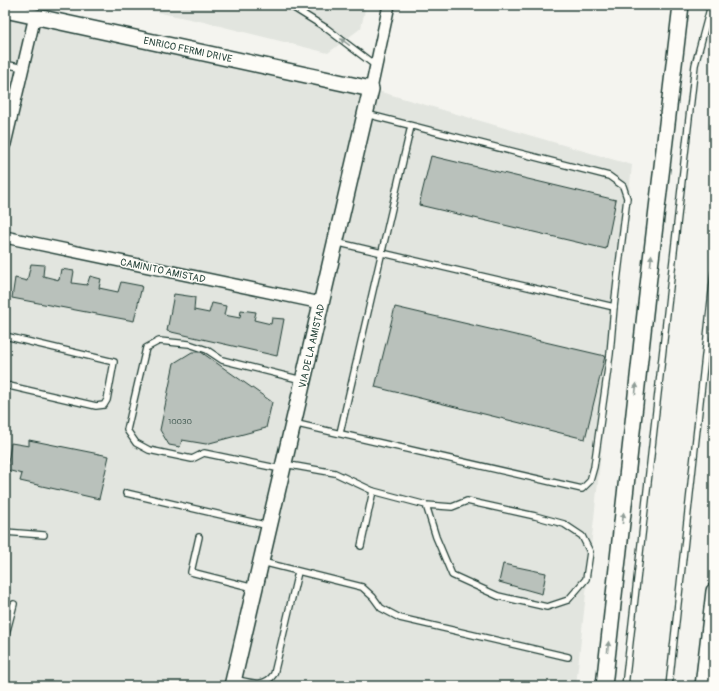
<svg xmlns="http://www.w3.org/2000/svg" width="719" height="691" viewBox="0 0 719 691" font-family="Pangolin,sans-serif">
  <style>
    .built { fill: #e2e5df }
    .building { fill: #b9c1bb; stroke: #1f3d34 }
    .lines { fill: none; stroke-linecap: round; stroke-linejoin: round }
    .lane-casing { stroke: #1f3d34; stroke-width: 8 }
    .street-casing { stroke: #1f3d34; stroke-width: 14 }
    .secondary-casing { stroke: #1f3d34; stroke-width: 18 }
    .lane { stroke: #fdfcf7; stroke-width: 5.5 }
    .street { stroke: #fdfcf7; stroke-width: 11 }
    .secondary { stroke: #fdfcf7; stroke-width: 15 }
    .oneway { fill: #8e9c96 }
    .labels { text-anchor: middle; stroke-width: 3; stroke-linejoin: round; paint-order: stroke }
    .number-label { font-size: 8px; fill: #465e56 }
    .street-label { font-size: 10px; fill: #1f3d34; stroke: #fdfcf7 }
  </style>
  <rect width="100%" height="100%" fill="#f4f4ef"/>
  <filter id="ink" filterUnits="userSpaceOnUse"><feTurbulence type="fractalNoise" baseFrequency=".025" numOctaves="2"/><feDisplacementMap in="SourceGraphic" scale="8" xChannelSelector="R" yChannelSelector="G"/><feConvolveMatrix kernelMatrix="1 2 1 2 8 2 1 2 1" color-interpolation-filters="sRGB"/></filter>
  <g filter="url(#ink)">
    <g class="built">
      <polygon points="123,5 366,5 361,28 328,53 204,22"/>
      <polygon points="5,11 371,89 632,165 576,686 5,686"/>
    </g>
    <g class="building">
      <polygon points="431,156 616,200 606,249 419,205"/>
      <polygon points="31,264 44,265 43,276 59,280 61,269 74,271 72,283 87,285 90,276 101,279 99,288 118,292 121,282 142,286 134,321 12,298 15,278 27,281"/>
      <polygon points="174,294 195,297 194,310 209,313 212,303 226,306 224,315 240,318 241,310 256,312 254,320 271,324 272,318 284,319 277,356 167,331"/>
      <polygon points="395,307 605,356 585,439 375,387"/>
      <polygon points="192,352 201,352 272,402 266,428 206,444 182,440 180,447 169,445 160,430 174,363"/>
      <polygon points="29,440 109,456 99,499 20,481 22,474 7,470 11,443 29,446"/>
      <polygon points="503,564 546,573 542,594 499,582"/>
    </g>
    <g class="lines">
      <g class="lane-casing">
        <g id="lane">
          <polyline points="289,5 326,28 376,66"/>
          <polyline points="5,64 23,68"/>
          <polyline points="335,242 614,307 627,198 623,186 609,176 366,114"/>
          <polyline points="5,336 114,362 107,400 104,405 96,406 5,385"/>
          <polyline points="293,423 582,489 590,481 594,467 610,354 614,307"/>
          <polyline points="340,433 411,126"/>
          <polyline points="284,464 335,473 373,491 361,546"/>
          <polyline points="281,469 204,453 192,459 149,450 136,443 127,430 146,348 159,341 189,344 207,350 222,360 302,380"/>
          <polyline points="373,491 426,505 436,537 452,575 498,596 547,607 568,600 586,579 590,552 582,536 564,524 535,516 467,501 452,507 426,505"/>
          <polyline points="126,493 269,526"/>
          <polyline points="5,532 44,535"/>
          <polyline points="199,537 191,572 254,588"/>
          <polyline points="262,562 362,587 373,597 381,608 400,618 568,657"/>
          <polyline points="5,638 14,604"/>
          <path d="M234,679C249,682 264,689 274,674L298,572"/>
          <polyline points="625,686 695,65 711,5"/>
          <polyline points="669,686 714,273"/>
        </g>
      </g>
      <g class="street-casing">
        <g id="street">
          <polyline points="371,89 389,5"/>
          <polyline points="5,144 35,16"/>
          <polyline points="5,237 321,303"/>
        </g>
      </g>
      <g class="secondary-casing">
        <g id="secondary">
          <polyline points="5,10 371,89 232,686"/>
          <polyline points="604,686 650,268 681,5"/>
          <polyline points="703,686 714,591"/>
        </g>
      </g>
      <use href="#lane" class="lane"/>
      <use href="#street" class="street"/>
      <use href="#secondary" class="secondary"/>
    </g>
    <defs><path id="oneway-solid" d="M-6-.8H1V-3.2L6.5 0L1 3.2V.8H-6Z"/></defs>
    <g class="oneway">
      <use href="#oneway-solid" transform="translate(345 42) rotate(-144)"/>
      <use href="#oneway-solid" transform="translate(651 260) rotate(-84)"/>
      <use href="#oneway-solid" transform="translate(636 389) rotate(-84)"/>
      <use href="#oneway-solid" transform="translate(623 518) rotate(-84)"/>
      <use href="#oneway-solid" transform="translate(608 647) rotate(-84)"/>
    </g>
  </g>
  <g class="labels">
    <g class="number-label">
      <text x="180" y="424">10030</text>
    </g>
    <g class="street-label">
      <text transform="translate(188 49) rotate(12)" y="4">ENRICO FERMI DRIVE</text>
      <text transform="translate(163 270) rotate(12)" y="4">CAMINITO AMISTAD</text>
      <text transform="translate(311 346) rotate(-77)" y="4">VIA DE LA AMISTAD</text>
    </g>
  </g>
  <rect width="719" height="691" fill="none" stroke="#fdfcf7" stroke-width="20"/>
  <rect x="10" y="10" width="699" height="671" fill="none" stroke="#1f3d34" stroke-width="1.5" filter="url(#ink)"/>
</svg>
